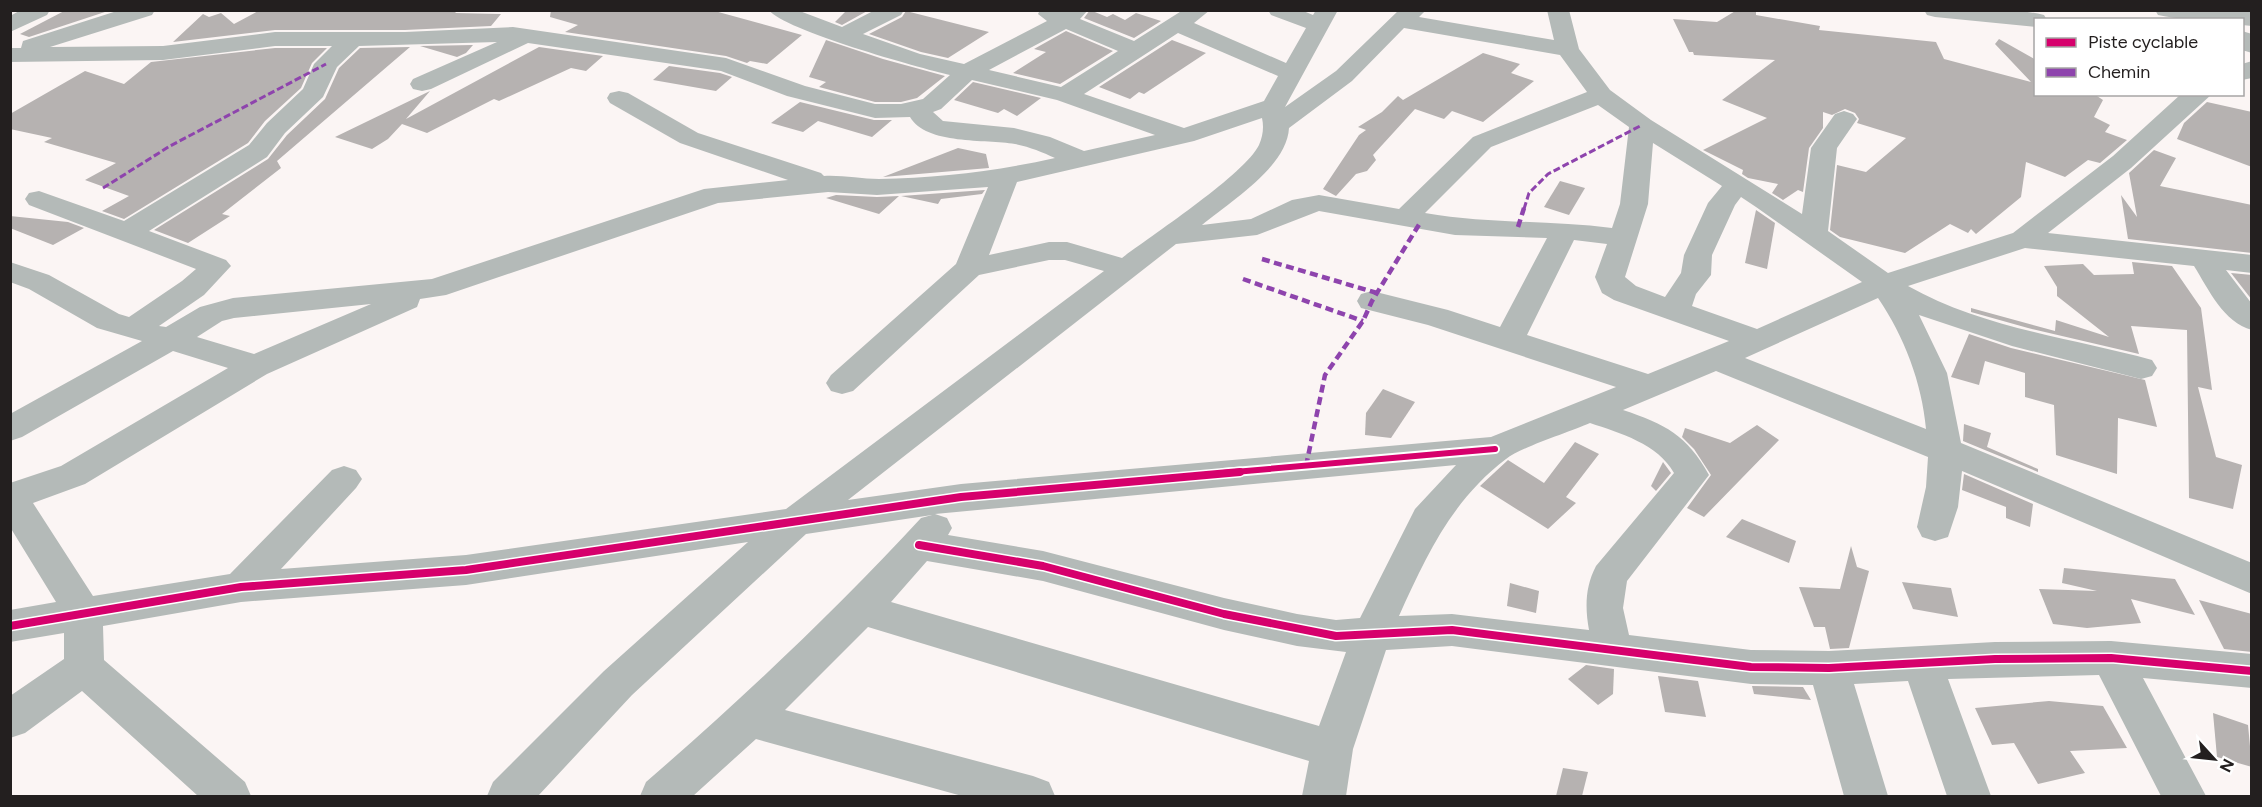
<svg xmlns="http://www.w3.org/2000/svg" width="2262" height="807" viewBox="0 0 2262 807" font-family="Figtree,sans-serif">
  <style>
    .building { fill: #b6b2b1 }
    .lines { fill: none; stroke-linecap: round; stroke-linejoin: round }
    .minor { fill: #b4bab8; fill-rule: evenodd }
    .major { fill: #b7bcba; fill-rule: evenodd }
    .quiet-far1 { stroke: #8e44ad; stroke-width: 3; stroke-dasharray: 7 3; stroke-linecap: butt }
    .quiet { stroke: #8e44ad; stroke-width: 4.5; stroke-dasharray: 8 4.5; stroke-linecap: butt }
    .cycleway-far1-casing { stroke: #fff; stroke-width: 10 }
    .cycleway-casing { stroke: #fff; stroke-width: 11 }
    .cycleway-far1 { stroke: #d6006c; stroke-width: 6 }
    .cycleway { stroke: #d6006c; stroke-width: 8 }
  </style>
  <rect width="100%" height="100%" fill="#fbf5f4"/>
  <g class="building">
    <polygon points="66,10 111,10 29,37 20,34"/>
    <polygon points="260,10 458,10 455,13 501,14 491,26 405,30 275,30 173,42 203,14 209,17 221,13 234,24"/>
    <polygon points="551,10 711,10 802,35 767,64 750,61 747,63 726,56 565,32 578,25 550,17"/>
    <polygon points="847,10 869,10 842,25 835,22"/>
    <polygon points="1090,10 1107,17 1113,14 1125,20 1136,13 1161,21 1134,38 1084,18"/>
    <polygon points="1737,10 1756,10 1756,15 1820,26 1819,30 1936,42 1944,59 2031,82 1995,44 1999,39 2036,60 2036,94 2094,94 2103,100 2094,117 2110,125 2105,132 2127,140 2100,163 2088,160 2065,177 2026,162 2021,197 1976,234 1971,229 1968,233 1950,224 1905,253 1840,237 1830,230 1837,165 1866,172 1906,138 1857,123 1859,119 1855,113 1845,109 1832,115 1823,112 1823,128 1809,148 1803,192 1798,190 1783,200 1772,193 1778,184 1748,178 1742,174 1743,170 1703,150 1767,118 1722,100 1775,60 1694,55 1693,52 1689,52 1673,19 1717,22"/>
    <polygon points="906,11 989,32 948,58 921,52 869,34 902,17"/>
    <polygon points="1066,31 1113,51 1060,84 1013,73 1046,52 1034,49"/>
    <polygon points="826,40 883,59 945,76 917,98 901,102 875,102 819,87 826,82 809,77"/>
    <polygon points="1172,40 1206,53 1144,94 1139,92 1130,99 1099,87"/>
    <polygon points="473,45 466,53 457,57 420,46"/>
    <polygon points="410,47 277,161 281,168 222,214 230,216 188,243 154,230 268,159 287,135 325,99 339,68 360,48"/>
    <polygon points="539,47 603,56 586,71 571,68 499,101 494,99 427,133 402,124 388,139 372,149 335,137 430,91 406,119"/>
    <polygon points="275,48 327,48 312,63 301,88 265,121 248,143 124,219 102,211 129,196 85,180 116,163 44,142 52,138 10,129 10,114 85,71 124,84 151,62"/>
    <polygon points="1483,53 1520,64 1511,73 1534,81 1483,122 1452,111 1444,119 1415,109 1373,155 1376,160 1367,171 1356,174 1336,196 1323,189 1359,135 1366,130 1358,127 1382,112 1398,96 1403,100"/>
    <polygon points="669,66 720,73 732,77 716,91 653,80"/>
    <polygon points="973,82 1041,98 1017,116 1004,109 998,113 954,100"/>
    <polygon points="800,102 874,120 892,120 872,137 818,121 803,132 771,123"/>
    <polygon points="2207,102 2252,112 2252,167 2177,139 2184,123"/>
    <polygon points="958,148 986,154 989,168 883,177"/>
    <polygon points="2154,150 2176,158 2160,186 2252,205 2252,253 2128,239 2121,195 2137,217 2129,173"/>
    <polygon points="1560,181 1585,188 1569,215 1544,207"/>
    <polygon points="985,190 982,194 941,199 938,204 901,196"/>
    <polygon points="836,195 877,197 899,196 879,214 826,198"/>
    <polygon points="1756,210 1775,223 1767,269 1745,263"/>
    <polygon points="10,216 68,222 84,228 53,245 10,228"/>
    <polygon points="2132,262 2172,266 2201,308 2212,390 2198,387 2216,457 2242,465 2233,509 2189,498 2187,330 2131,326 2139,354 2028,328 1971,312 1971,308 2055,331 2056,320 2109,337 2057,296 2057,287 2044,266 2083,264 2094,275 2134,274"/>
    <polygon points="2231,273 2252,275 2252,300"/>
    <polygon points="1969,334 2011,348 2145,380 2157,427 2118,418 2117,474 2056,455 2054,405 2025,397 2025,373 1985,361 1979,385 1951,377"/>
    <polygon points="1383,389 1415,402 1391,438 1365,435 1366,413"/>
    <polygon points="1964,424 1991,433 1987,447 2038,469 2038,472 1963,441"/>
    <polygon points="1757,425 1779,440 1704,517 1687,508 1711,475 1694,449 1682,437 1685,428 1730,443"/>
    <polygon points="1575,442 1599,454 1566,497 1576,503 1548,529 1480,486 1508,460 1544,483"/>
    <polygon points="1663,462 1671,473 1656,491 1651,486"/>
    <polygon points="1964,474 2033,504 2030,527 2006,518 2006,507 1962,490"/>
    <polygon points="1742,519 1796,541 1789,563 1726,537"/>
    <polygon points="1851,546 1857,567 1869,571 1849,648 1830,649 1825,627 1814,627 1799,587 1840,589"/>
    <polygon points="2064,568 2175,579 2195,615 2131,599 2141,623 2087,628 2053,624 2039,589 2097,591 2062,583"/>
    <polygon points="1902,582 1951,588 1958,617 1913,609"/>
    <polygon points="1510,583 1539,591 1536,613 1507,606"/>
    <polygon points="2199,600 2252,614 2252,652 2224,649"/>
    <polygon points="1586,665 1614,669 1613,694 1598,705 1568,679"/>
    <polygon points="1658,676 1698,681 1706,717 1665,712"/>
    <polygon points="1752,686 1803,687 1811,700 1754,694"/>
    <polygon points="2049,701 2103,706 2127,748 2070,751 2085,773 2038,784 2014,743 1992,745 1975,708"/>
    <polygon points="2213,713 2248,725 2252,767 2217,757"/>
    <polygon points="1563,768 1588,772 1582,796 1556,796"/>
  </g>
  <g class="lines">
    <g class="minor">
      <polygon points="21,10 50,10 47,15 10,32 10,16"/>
      <path d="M120,10H155L152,15L50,47L163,46L275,32H405L513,27L726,58L805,86L875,104H901L923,99L950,75C920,68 783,30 769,10H797L842,27L875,10H904L901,15L863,34L920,54L964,64L1047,21L1038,14L1040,10H1088L1080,19L1134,41L1183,10H1210L1194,23L1286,63L1306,28L1271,15L1268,10H1301L1313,15L1316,10H1338L1285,107L1336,71L1399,10H1426L1419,17L1554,40L1547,10H1569L1579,49L1610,90L1651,120L1802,214L1811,148L1835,114L1844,111L1853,114L1857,119L1837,148L1828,231L1888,273L2013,233L2113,156L2180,95L2212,94L2131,168L2048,233L2252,255V273L2226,270L2252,304V330C2223,322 2209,290 2194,266L2025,248L1908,286C1982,328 2072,338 2152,360L2157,368L2152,376L2141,379L2012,346L1919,315L1947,373L1961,443L2252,563V594L1962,471L1958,507L1948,537L1935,541L1922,537L1917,527L1926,487L1928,457L1716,371L1623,410C1665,424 1687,435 1709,475L1627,581L1623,608L1629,635L1751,650L1829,651L1995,642L2111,641L2252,654V688L2143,678L2206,796H2161L2099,675L1948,679L1991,796H1947L1908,681L1854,684L1888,796H1844L1813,685L1751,684L1452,646L1386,650L1353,749L1346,796H1302L1309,761L868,627L785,710L1033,776L1049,782L1055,796H962L756,739L693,796H640L646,782C743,698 834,612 921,518L932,515L806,534L632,695L538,796H487L493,782L604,671L748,542L466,585L241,602L103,626L104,660L245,782L251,796H198L82,691L25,733L10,738V696L64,659V633L10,642V610L56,602L10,527V483L61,466L228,368L173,351L22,437L10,441V414L142,341L97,328L29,289L10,282V262L49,275L119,314L129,317L182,281L196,269L29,205L25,199L29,193L39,191L124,221L249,145L267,123L303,89L314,64L332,46H275L163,60L10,62V48H21L23,41ZM1404,28L1560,55L1587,92L1473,137L1399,209L1319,195L1292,200L1251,219L1202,225C1230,202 1287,167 1289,128L1352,81ZM1066,29L1118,51L1061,87L989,70ZM1178,33L1278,76L1264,101L1184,128L1084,94ZM497,42L413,79L410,84L413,89L422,91L431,89L528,43L721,71L787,96L875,118L910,117C926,145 986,139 1015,144C1030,147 1042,152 1055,158C997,171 939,178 879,179C861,179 842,175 824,176L821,173L698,133L628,93L619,91L610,93L607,98L610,103L680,143L788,180L704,189L432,279L233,298L200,307L166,327L159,326L204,295L231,266L226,260L149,231L267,157L285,133L323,97L337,67L359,46ZM972,80L1057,100L1155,135L1084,151L1050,137L1014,128L943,121L933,112L941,109ZM1598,105L1629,127L1620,204L1612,228C1550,220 1487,224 1425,213L1491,147ZM1262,118C1264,127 1263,136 1259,145C1244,175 1152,235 1122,258L1067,242H1049L989,255L1017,182L1194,141ZM1653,143L1722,186L1708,203L1684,255L1681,273L1665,297L1636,286L1625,277L1648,204ZM988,187L956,264L831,375L826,383L831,391L842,394L853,391L979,275L1049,260H1065L1104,271L786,509L466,555L281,569L356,488L362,479L356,470L344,466L332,470L230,574L93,596L33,503L85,484L267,374L417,307L420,299L446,295L718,203L828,192L877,195ZM1741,197L1756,207L1862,282L1757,329L1692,306L1696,294L1711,275L1712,255L1735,205ZM1319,211L1455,235L1547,238L1500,327L1448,310L1372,291L1361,294L1357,301L1361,308L1428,325L1616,387L1491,437L961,484L848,500L1176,244L1257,235ZM1574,240L1607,244L1595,277L1602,293L1614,300L1729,341L1648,374L1527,335ZM1878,298C1904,336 1922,383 1926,429L1745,358ZM371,304L254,354L197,337L222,321L234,318ZM1590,423C1620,433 1658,444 1674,473L1596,566C1585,587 1585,608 1589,630L1452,614L1399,616C1426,556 1452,500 1506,459C1521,447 1570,432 1590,423ZM1456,465L1415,509L1360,618L1336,620L1297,614L1224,598L1043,551L948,535L952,528L947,518L935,514ZM927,561L1043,581L1224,630L1297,646L1346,652L1319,726L891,602Z"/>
      <polygon points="2242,31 2252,34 2252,53 2242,50"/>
      <polygon points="2252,61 2252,78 2242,80 2242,64"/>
    </g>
    <g class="major">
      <path d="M1924,10C1963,10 2006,6 2044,15L2047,20H2036V27L1935,17L1927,15Z"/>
      <path d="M2155,10L2252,12V26L2242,25V20C2215,20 2186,21 2158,15Z"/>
    </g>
    <g class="quiet-far1">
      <polyline points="103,188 170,146 326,64"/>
      <polyline points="1524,209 1529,193 1548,174 1642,125"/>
    </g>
    <g class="quiet">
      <polyline points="1518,227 1524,208"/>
      <polyline points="1262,259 1377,293"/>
      <polyline points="1243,279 1363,321"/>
      <polyline points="1306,466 1325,375 1363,321 1372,301 1420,223"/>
    </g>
    <g class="cycleway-far1-casing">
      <polyline id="cycleway-far1" points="1223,473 1495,449"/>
    </g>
    <g class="cycleway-casing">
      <g id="cycleway">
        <polyline points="919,545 1043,566 1224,614 1336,636 1452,630 1751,667 1829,668 1995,659 2111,658 2252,671"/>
        <polyline points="10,626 241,587 466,570 961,497 1240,472"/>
      </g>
    </g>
    <use href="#cycleway-far1" class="cycleway-far1"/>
    <use href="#cycleway" class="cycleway"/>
  </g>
  <rect width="2262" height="807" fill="none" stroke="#231f1f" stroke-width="24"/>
  <rect x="2034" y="18" width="210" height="78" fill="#ffffff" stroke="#a7a5a5" stroke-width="1.5"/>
  <rect x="2046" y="38" width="30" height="9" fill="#d6006c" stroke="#a7a5a5" stroke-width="1.5"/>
  <text x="2088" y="48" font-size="18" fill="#231f1f">Piste cyclable</text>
  <rect x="2046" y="68" width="30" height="9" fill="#8e44ad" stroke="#a7a5a5" stroke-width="1.5"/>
  <text x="2088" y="78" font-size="18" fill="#231f1f">Chemin</text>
  <g transform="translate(2214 759) rotate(117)" stroke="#ffffff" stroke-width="4.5" paint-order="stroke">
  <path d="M0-4.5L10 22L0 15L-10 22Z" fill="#231f1f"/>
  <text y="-9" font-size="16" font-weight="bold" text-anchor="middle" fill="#231f1f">N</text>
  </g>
</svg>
